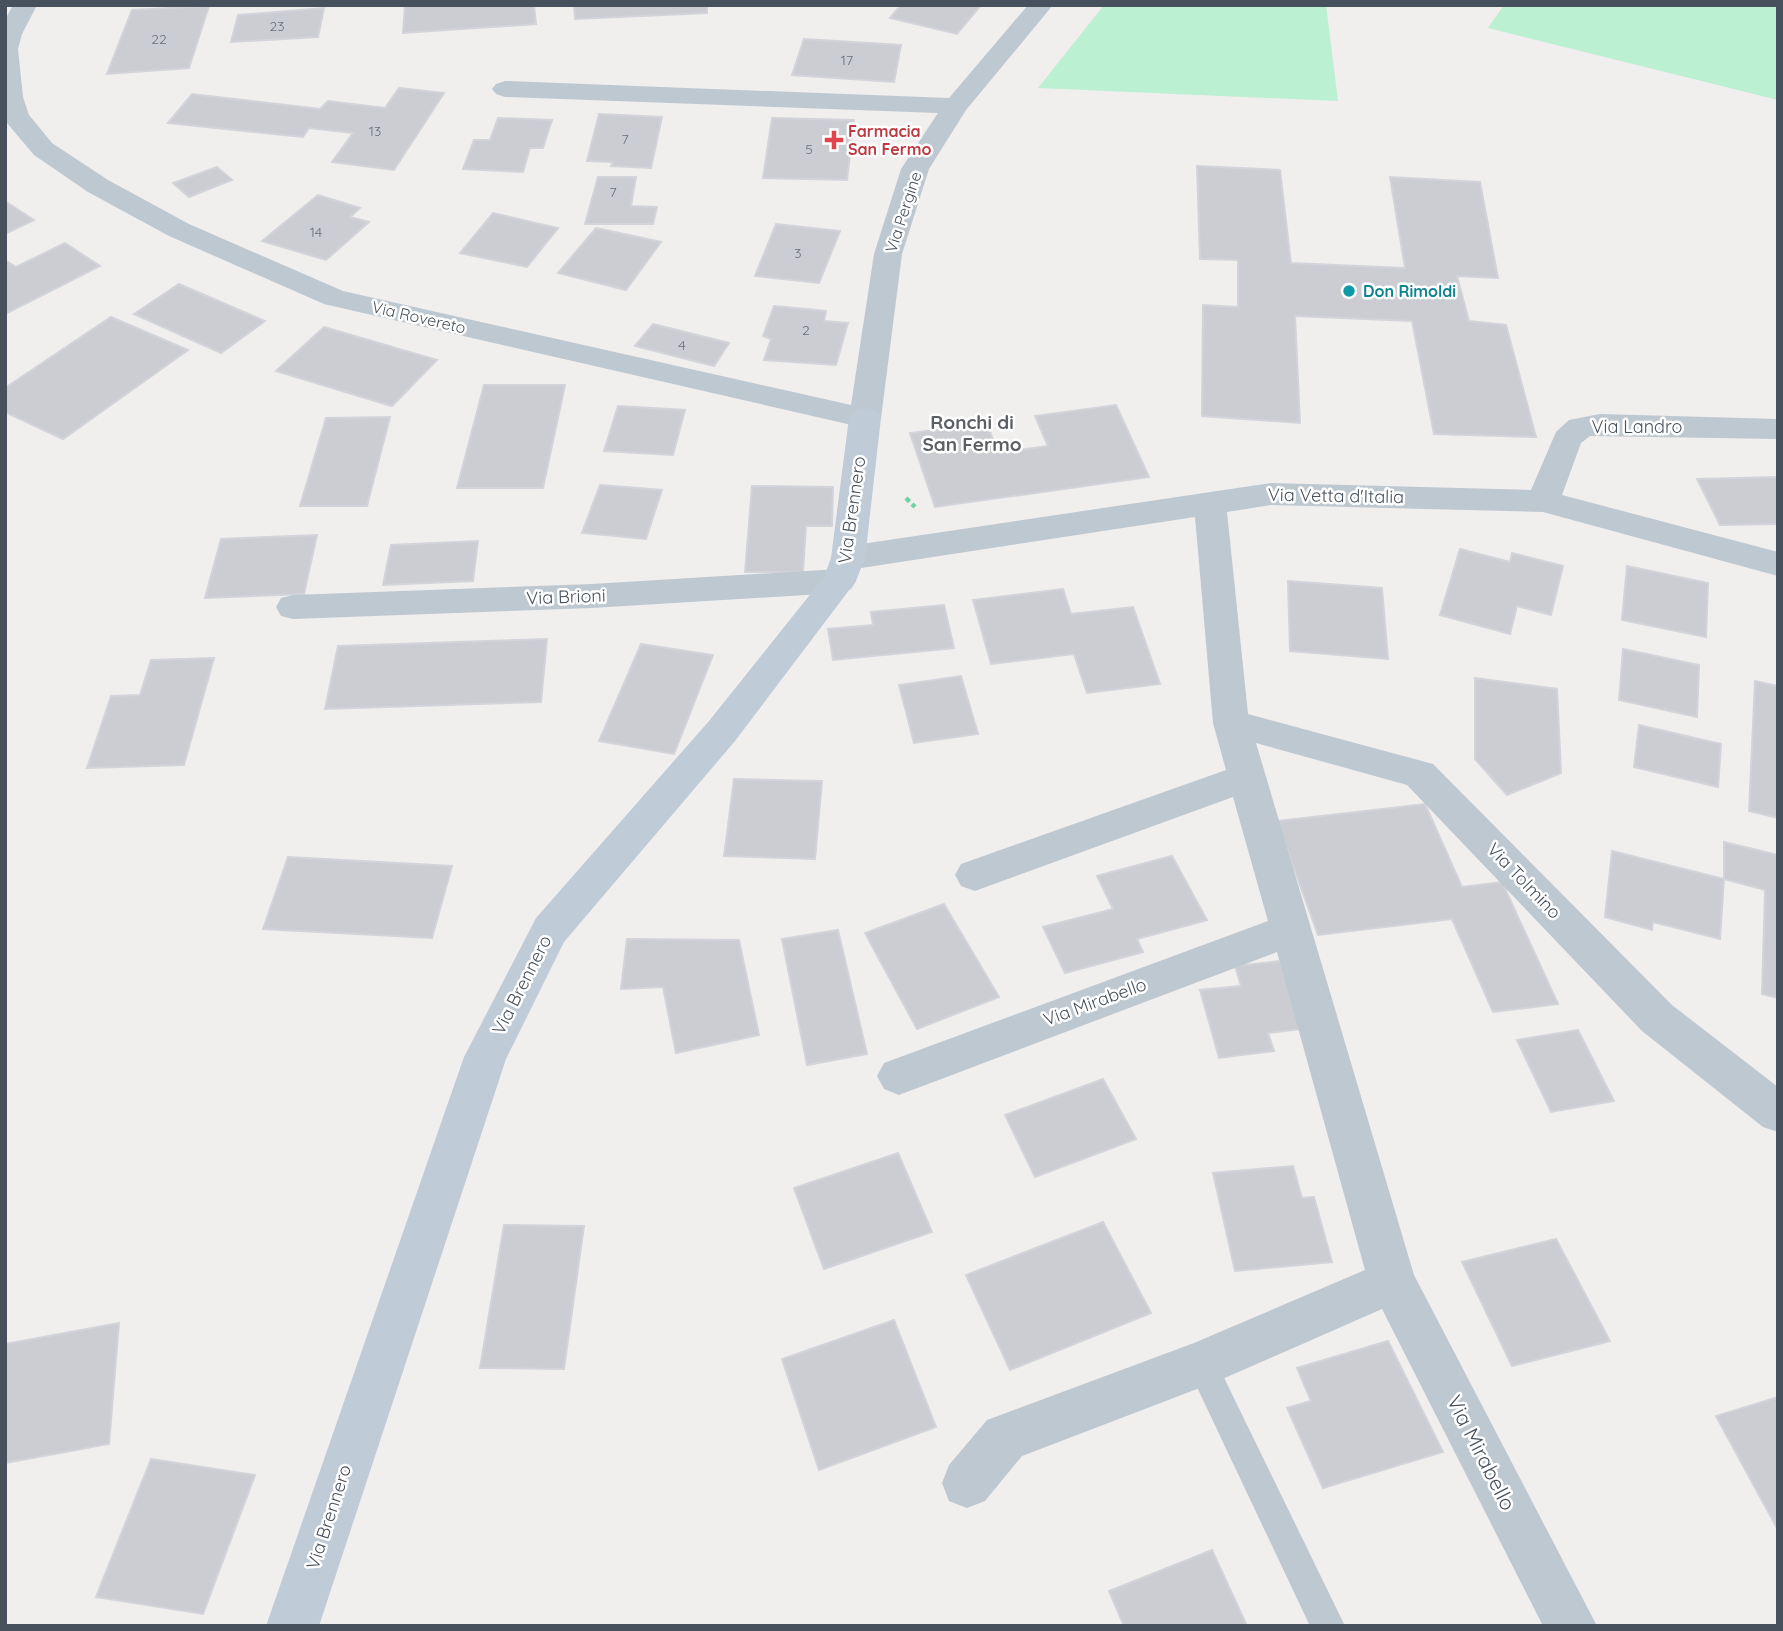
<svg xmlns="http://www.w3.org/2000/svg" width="1783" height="1631" viewBox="0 0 1783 1631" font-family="Quicksand,sans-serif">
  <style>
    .green { fill: #bbf0d2 }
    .building { fill: #cbcdd3; stroke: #d2d4da; stroke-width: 2 }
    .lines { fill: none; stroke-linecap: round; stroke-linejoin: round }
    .path { stroke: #72d0a6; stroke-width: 4.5; stroke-dasharray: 5 3.5; stroke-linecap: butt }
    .lane { fill: #bec8d1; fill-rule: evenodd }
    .street { fill: #bec8d1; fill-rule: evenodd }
    .secondary { fill: #c0cbd8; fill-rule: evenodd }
    .health-dot { fill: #e0444e; stroke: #fff; stroke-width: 2.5 }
    .culture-dot { fill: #0f9aa8; stroke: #fff; stroke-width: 2.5 }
    .labels { text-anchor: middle; stroke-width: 5; stroke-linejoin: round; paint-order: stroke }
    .number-label { font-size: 14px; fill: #67707a }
    .far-health-label { font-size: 16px; font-weight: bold; fill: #be3a42; stroke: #fff; text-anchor: start }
    .far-street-label { font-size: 16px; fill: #46515d; stroke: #fff }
    .far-culture-label { font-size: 16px; font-weight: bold; fill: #0d838f; stroke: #fff; text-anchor: start }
    .street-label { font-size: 18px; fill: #46515d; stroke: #fff }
    .neighbourhood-label { font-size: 19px; font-weight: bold; fill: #5b5e64; stroke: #fff }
    .near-street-label { font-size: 21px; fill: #46515d; stroke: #fff }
  </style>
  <rect width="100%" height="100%" fill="#f1eeee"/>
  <g class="green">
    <polygon points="1104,5 1326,5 1338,101 1038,88"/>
    <polygon points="1504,5 1778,5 1778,100 1488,28"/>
  </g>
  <g class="building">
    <polygon points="405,5 534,5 536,24 403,33"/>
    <polygon points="574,5 707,5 707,13 575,19"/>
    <polygon points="901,5 981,5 957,34 890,18"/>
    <polygon points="209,6 189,68 107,74 132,10"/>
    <polygon points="324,8 318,37 231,42 238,15"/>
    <polygon points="804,39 901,45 894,82 792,75"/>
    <polygon points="399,88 444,93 394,170 332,162 353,133 309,128 303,137 168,123 192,94 320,109 328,101 385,108"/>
    <polygon points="599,114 662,117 651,168 611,166 613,162 587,161"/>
    <polygon points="498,118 552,120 543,148 530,148 523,172 463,169 474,140 490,140"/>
    <polygon points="772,118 854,120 847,180 763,178"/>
    <polygon points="1197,166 1280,170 1291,263 1405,268 1390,177 1480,182 1498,278 1457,276 1469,321 1506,325 1536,437 1434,434 1412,321 1295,316 1300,423 1202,416 1203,305 1238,307 1238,260 1200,259"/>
    <polygon points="217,167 232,180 189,197 173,183"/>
    <polygon points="598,177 636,177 631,206 657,207 653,224 585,224"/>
    <polygon points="318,195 360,208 350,217 369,222 326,260 262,241"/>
    <polygon points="5,201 34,220 5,234"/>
    <polygon points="493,213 558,228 527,267 460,253"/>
    <polygon points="776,224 840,231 819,283 755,276"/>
    <polygon points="596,228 661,242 626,290 558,273"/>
    <polygon points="65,243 100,266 5,314 5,260 16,267"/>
    <polygon points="179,284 265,321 221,353 134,314"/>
    <polygon points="774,306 826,311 824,321 848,323 836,365 764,360 771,339 763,336"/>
    <polygon points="111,317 188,350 63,439 5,412 5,388"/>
    <polygon points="653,324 729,343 714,366 635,346"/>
    <polygon points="324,327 437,360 392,406 276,371"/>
    <polygon points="484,385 565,385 543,488 457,488"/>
    <polygon points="1116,405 1149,477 935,507 910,433 987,423 998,453 1048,446 1035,416"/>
    <polygon points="618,406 685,410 673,455 604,451"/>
    <polygon points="390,417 367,506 300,506 326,418"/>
    <polygon points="1777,477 1778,524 1720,525 1697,479"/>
    <polygon points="600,485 662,490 646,539 582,533"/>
    <polygon points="752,486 833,487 832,526 806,526 803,572 745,572"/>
    <polygon points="317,535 304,594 205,598 221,539"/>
    <polygon points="478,541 473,581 383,585 391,545"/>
    <polygon points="1460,549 1510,562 1512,553 1563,566 1551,615 1517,606 1510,634 1440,615"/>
    <polygon points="1627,566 1708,583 1706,637 1622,620"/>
    <polygon points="1288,581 1382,588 1388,659 1290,651"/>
    <polygon points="1063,589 1071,614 1133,607 1160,684 1087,693 1074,654 991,664 973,600"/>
    <polygon points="944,605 954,648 833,660 828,629 873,625 871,612"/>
    <polygon points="547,639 541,702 325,709 338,646"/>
    <polygon points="641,644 713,655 674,754 599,741"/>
    <polygon points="1623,649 1699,665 1697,717 1619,700"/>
    <polygon points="214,658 184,765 87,768 111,696 140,695 151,660"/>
    <polygon points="961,676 978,734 914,743 899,685"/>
    <polygon points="1475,678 1557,689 1561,773 1507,795 1475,759"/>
    <polygon points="1755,681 1778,686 1778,818 1749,811"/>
    <polygon points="1639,725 1721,744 1718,787 1634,767"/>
    <polygon points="734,779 822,781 815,859 724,856"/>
    <polygon points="1425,804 1462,887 1502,882 1558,1004 1493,1012 1452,919 1318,935 1277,821"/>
    <polygon points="1724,842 1778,855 1778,998 1762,994 1765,890 1724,879"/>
    <polygon points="1612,851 1724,879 1720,939 1653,922 1652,930 1605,917"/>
    <polygon points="1172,856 1207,920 1137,939 1143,952 1065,973 1043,927 1113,909 1097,876"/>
    <polygon points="288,857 452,866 432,938 263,929"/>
    <polygon points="944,904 999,997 917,1029 865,933"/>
    <polygon points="838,930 867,1054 807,1065 782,939"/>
    <polygon points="627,939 739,940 759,1035 676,1053 663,987 621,989"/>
    <polygon points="1280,961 1302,1029 1268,1033 1274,1051 1219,1058 1200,990 1241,986 1235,966"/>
    <polygon points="1578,1030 1614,1101 1551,1112 1517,1040"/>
    <polygon points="1103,1079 1136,1139 1035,1177 1005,1115"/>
    <polygon points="898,1153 932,1232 824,1269 794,1188"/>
    <polygon points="1293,1166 1302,1198 1314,1197 1332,1262 1235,1271 1213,1173"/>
    <polygon points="1103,1222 1151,1313 1010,1370 966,1275"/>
    <polygon points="504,1225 584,1226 564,1369 480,1368"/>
    <polygon points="1556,1239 1610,1341 1512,1366 1462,1262"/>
    <polygon points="894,1320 936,1427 819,1470 782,1359"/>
    <polygon points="119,1323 109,1444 5,1463 5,1344"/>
    <polygon points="1388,1341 1443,1452 1323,1488 1287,1408 1311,1401 1297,1368"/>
    <polygon points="1778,1397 1778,1530 1716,1416"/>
    <polygon points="151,1459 255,1475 203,1614 96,1597"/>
    <polygon points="1212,1550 1247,1626 1124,1626 1109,1591"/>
  </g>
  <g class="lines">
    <polyline class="path" points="906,498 915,507"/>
    <polygon class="lane" points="1201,1349 1212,1353 1345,1626 1310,1626 1186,1364 1190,1353"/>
    <g class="street">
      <polygon points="13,5 37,5 22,34 18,49 23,97 29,115 52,143 108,180 189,224 343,291 851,405 874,254 901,169 938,113 505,97 496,94 492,89 496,84 505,81 949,98 1028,5 1053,5 966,110 929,169 902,254 881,418 876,425 865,428 324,304 169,236 88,192 34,155 7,123 5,20"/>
      <polygon points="1600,414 1778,419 1778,439 1590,436 1581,443 1562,495 1778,552 1778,576 1543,512 1271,505 1227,512 1248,714 1433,764 1672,1005 1778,1087 1778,1132 1763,1127 1642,1031 1407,785 1256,743 1414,1275 1597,1626 1543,1626 1382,1309 1218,1381 1022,1456 985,1501 967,1508 949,1501 942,1483 949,1465 987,1420 1194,1343 1365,1270 1277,952 899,1095 884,1089 877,1076 884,1063 1268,921 1233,797 975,891 961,886 955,875 961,864 1226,770 1213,723 1195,517 848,570 836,566 831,558 836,550 848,546 1271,483 1531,490 1556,432 1569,420"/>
      <polygon points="839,569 851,573 856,581 851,589 839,593 592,608 293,619 281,616 276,607 281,598 293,595 592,584"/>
    </g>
    <polygon class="secondary" points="865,408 876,411 881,418 865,558 856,581 735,741 564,942 506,1059 319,1626 266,1626 464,1057 536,918 709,721 824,577 831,558 849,418 854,411"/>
  </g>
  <path class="health-dot" d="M830.5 129.5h7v7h7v7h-7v7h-7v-7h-7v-7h7z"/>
  <circle class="culture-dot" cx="1349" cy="291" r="7"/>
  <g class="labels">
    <g class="number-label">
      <text x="277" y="31">23</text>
      <text x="159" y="44">22</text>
      <text x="847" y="65">17</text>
      <text x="375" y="136">13</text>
      <text x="625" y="144">7</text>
      <text x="809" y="154">5</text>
      <text x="613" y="197">7</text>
      <text x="316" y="237">14</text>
      <text x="798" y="258">3</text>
      <text x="806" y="335">2</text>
      <text x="682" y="350">4</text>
    </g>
    <g class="far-health-label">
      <text x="848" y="137">Farmacia<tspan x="848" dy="18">San Fermo</tspan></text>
    </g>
    <g class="far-street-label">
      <text transform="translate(903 212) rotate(-72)" y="6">Via Pergine</text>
      <text transform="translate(419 317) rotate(13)" y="6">Via Rovereto</text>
    </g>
    <g class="far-culture-label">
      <text x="1363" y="297">Don Rimoldi</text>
    </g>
    <g class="street-label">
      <text x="1637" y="433">Via Landro</text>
      <text transform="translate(1336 496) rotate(1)" y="6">Via Vetta d'Italia</text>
      <text transform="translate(852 510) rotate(-82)" y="6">Via Brennero</text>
      <text transform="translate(566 597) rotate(-2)" y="6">Via Brioni</text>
      <text transform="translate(1524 881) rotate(46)" y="6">Via Tolmino</text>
      <text transform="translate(522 985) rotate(-63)" y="6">Via Brennero</text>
      <text transform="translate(1095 1002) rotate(-20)" y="6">Via Mirabello</text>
      <text transform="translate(329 1517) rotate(-72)" y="6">Via Brennero</text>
    </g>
    <g class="neighbourhood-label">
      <text x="972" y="429">Ronchi di<tspan x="972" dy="22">San Fermo</tspan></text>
    </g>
    <g class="near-street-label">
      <text transform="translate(1481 1453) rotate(63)" y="7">Via Mirabello</text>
    </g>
  </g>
  <rect width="1783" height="1631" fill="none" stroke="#46515d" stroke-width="14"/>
</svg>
